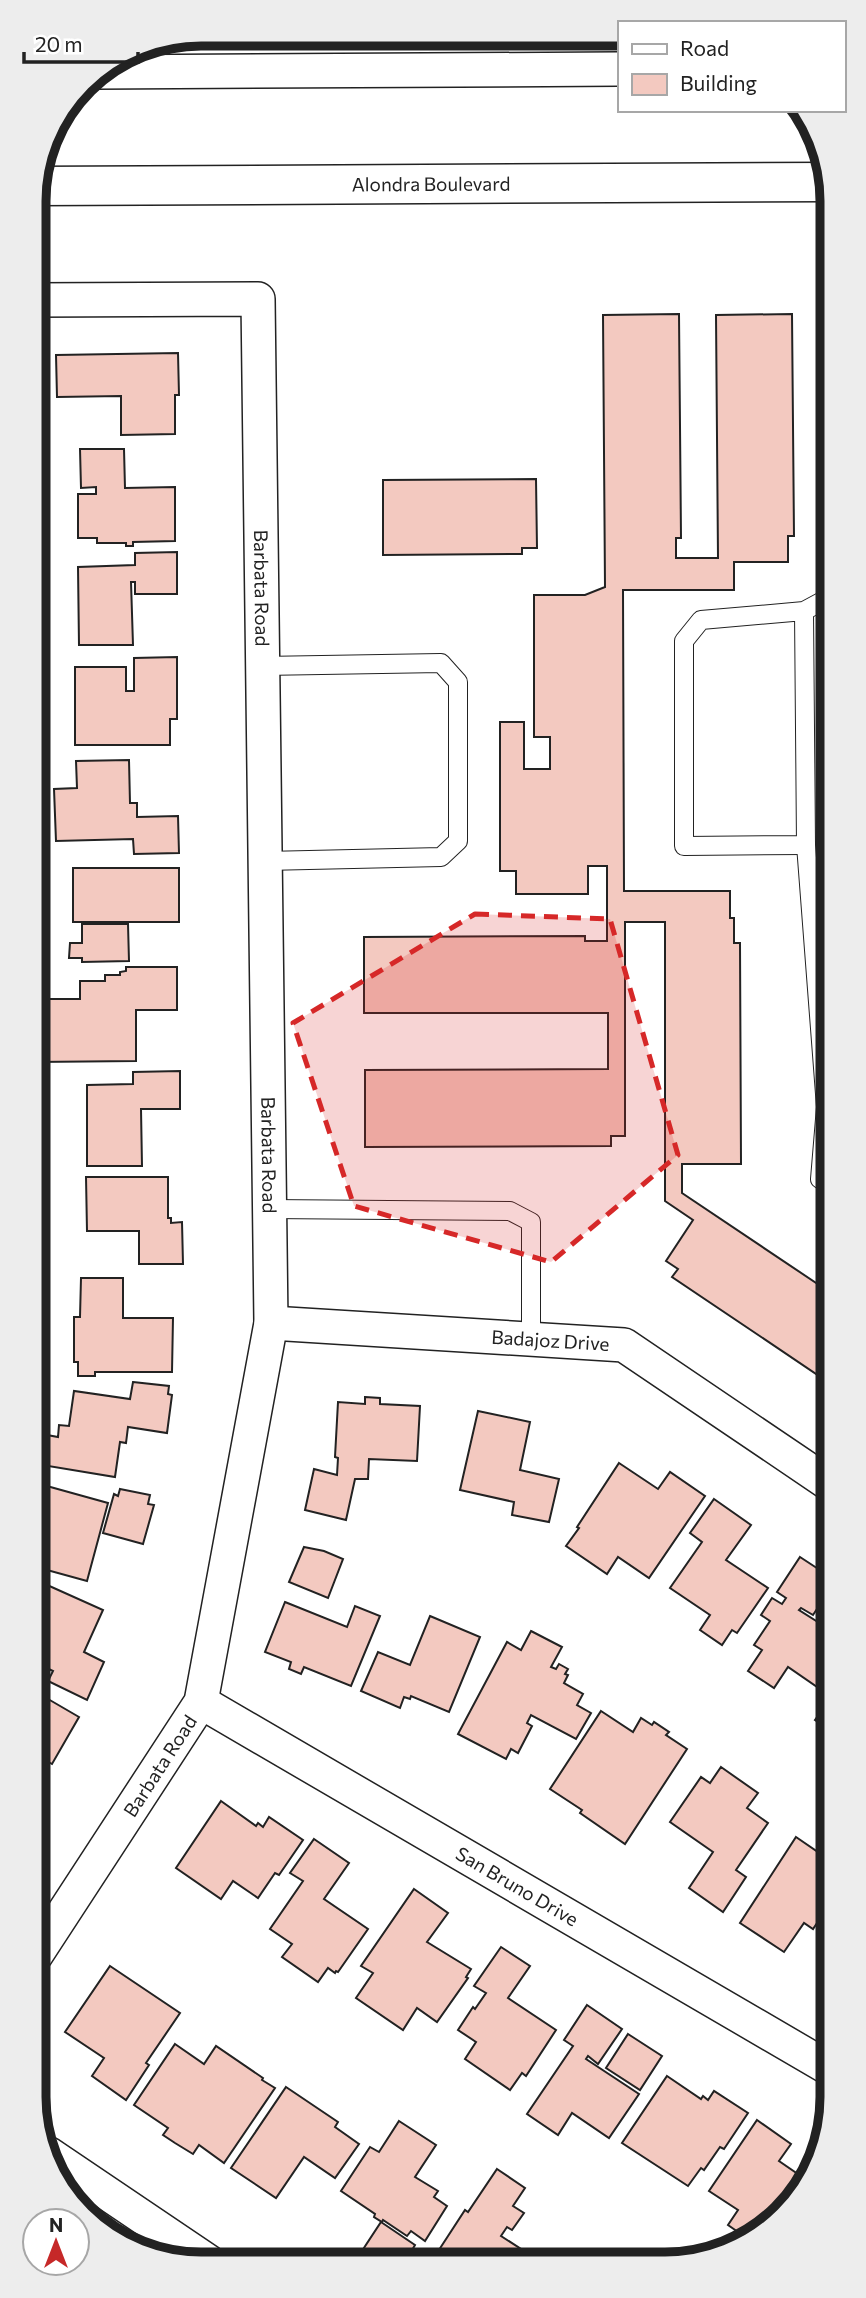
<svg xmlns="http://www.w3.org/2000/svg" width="866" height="2298" viewBox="0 0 866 2298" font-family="Commissioner,sans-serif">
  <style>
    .building { fill: #f3c9c0; stroke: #222; stroke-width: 2 }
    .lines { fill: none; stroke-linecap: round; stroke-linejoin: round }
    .lane-casing { stroke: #222; stroke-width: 20 }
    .street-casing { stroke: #222; stroke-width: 36 }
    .secondary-casing { stroke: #222; stroke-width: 41 }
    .lane { stroke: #fff; stroke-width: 18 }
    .street { stroke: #fff; stroke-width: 33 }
    .secondary { stroke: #fff; stroke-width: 38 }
    .marked { fill: #d62828; fill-opacity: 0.2; stroke: #d62828; stroke-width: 5; stroke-dasharray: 14 9; stroke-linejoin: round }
    .labels { text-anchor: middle; stroke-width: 5; stroke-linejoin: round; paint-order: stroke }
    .street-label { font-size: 19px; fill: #222; stroke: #fff }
    .rim { fill: none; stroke: #222; stroke-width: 9 }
  </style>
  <rect width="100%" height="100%" fill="#fff"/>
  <g class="building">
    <polygon points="679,314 681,538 676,538 676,558 718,558 716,315 792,314 794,536 788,536 788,562 734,562 734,590 623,590 624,891 730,891 730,918 734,918 734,943 740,943 741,1164 682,1164 682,1193 831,1293 831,1384 672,1277 678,1269 666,1261 693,1220 665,1201 665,922 625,922 625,1136 611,1136 611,1146 365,1147 365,1070 608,1069 608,1013 364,1013 364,937 585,936 585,941 607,941 607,866 588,866 588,894 516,894 516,871 500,871 500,722 524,722 524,769 550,769 550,737 534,737 534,595 585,595 605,587 603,315"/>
    <polygon points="178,353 179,395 175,395 175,434 121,435 121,396 57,397 56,355"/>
    <polygon points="80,449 124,449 125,488 175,487 175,541 133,542 133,546 126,546 126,543 97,543 97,538 78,538 78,494 96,494 96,487 81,488"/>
    <polygon points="536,479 537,548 522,548 522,554 383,555 383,480"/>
    <polygon points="177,552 177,594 135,594 135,582 131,582 133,645 79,645 78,567 135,565 135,553"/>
    <polygon points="177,657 177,719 170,719 170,745 75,745 75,667 126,667 126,691 134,691 134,658"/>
    <polygon points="129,760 130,803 137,803 137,817 178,816 179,853 134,854 133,839 56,841 54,789 77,788 76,761"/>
    <rect x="73" y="868" width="106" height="54"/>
    <polygon points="82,924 128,924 129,961 82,962 82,958 69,958 70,943 82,943"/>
    <polygon points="126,967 177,967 177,1010 136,1010 136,1061 35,1062 35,999 80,999 80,981 105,981 105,975 120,975 120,972 126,971"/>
    <polygon points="180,1071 180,1109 141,1109 142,1166 87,1166 87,1085 133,1084 133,1072"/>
    <polygon points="86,1177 168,1177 168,1218 171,1218 171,1223 182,1222 183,1264 139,1264 139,1231 87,1231"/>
    <polygon points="81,1278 123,1278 123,1318 173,1318 172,1372 95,1372 95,1376 78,1376 78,1362 74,1362 74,1317 80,1317"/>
    <polygon points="133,1382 169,1386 168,1394 172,1395 167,1433 128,1427 126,1443 120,1442 115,1477 36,1464 36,1433 58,1437 59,1425 69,1426 74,1391 130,1399"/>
    <polygon points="365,1397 380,1398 380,1404 420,1406 417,1461 369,1459 368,1479 355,1479 346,1520 305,1510 314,1469 337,1475 338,1458 335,1457 338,1402 365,1404"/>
    <polygon points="478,1411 530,1422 520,1470 559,1479 549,1522 512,1515 514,1502 460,1490"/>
    <polygon points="619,1463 658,1489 670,1472 705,1496 649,1578 618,1557 607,1574 566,1546 579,1528 577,1527"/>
    <polygon points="36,1483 108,1503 87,1581 36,1567"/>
    <polygon points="120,1489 150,1495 148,1504 154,1505 143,1544 103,1533 114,1494 118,1496"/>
    <polygon points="714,1499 751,1525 726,1560 768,1588 737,1633 732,1630 722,1645 700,1630 710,1615 670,1588 702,1542 690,1533"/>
    <polygon points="304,1547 324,1551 343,1559 328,1598 289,1582"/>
    <polygon points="800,1557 832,1578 832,1586 813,1615 801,1608 799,1610 832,1631 832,1677 823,1691 788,1667 774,1688 748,1671 762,1650 754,1645 770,1621 761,1615 772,1598 782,1604 786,1598 777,1592"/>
    <polygon points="36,1580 103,1610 84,1652 104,1662 87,1700 48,1681 53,1671 36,1663"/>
    <polygon points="285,1602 347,1627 355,1606 380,1616 351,1686 304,1667 301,1674 289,1669 291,1662 265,1652"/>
    <polygon points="430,1616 480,1637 449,1712 411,1696 410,1699 404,1697 400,1708 361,1691 378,1652 410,1665"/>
    <polygon points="531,1631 562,1647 551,1667 556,1669 559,1664 568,1669 565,1674 568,1675 564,1683 583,1694 577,1705 591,1713 576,1739 531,1715 527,1723 532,1726 518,1753 511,1749 506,1759 458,1734 507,1642 521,1650"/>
    <polygon points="36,1692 79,1717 52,1764 36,1755"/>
    <polygon points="832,1696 832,1732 815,1720"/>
    <polygon points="601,1711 633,1732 641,1718 652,1725 654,1722 669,1732 666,1735 687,1749 625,1844 580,1813 582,1810 550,1789"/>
    <polygon points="721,1767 758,1793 747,1808 768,1823 736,1870 746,1877 723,1912 689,1888 713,1852 670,1822 701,1777 710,1783"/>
    <polygon points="221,1801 256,1826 258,1823 263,1827 269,1817 303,1840 279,1875 275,1873 258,1898 233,1881 221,1899 176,1868"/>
    <polygon points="796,1837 818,1852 820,1849 832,1856 832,1924 821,1917 813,1929 804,1923 784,1952 740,1923"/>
    <polygon points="314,1839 349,1863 324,1899 368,1929 338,1972 336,1971 335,1973 328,1968 318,1982 282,1957 292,1944 270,1929 303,1881 290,1873"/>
    <polygon points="414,1889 448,1913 427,1942 471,1969 466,1977 468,1978 437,2022 417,2008 403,2030 356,1998 373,1973 361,1966"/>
    <polygon points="501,1947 530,1966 508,1998 556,2030 526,2076 522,2073 510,2090 465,2059 476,2042 458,2030 473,2007 475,2009 486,1993 474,1986"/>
    <polygon points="110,1966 180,2013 146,2063 149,2065 126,2100 92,2076 104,2058 65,2032"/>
    <polygon points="587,2005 622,2029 598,2064 588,2056 586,2059 639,2094 609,2138 572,2113 558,2135 527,2114 573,2046 564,2040"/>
    <polygon points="628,2034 662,2056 640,2090 606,2068"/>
    <polygon points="175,2044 204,2064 216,2046 263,2078 262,2080 275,2088 224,2163 199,2145 193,2154 175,2143 163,2135 168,2128 134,2105"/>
    <polygon points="667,2076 701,2099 703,2096 708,2100 714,2091 748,2113 724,2149 720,2147 704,2170 701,2168 688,2186 622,2143"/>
    <polygon points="286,2087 338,2122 335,2127 359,2144 335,2178 304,2157 276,2198 231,2168"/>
    <polygon points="757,2120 791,2144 779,2161 808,2181 792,2207 751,2241 728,2225 738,2210 709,2191"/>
    <polygon points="399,2121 436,2145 415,2177 438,2191 434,2197 447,2206 425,2241 411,2231 407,2236 383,2220 382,2222 374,2217 375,2214 341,2191 370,2147 379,2152"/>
    <polygon points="497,2169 525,2188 513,2206 524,2213 512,2230 507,2227 501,2236 535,2258 532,2262 442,2262 435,2256 465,2210 468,2212"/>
    <polygon points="381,2222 415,2245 405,2262 365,2262 358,2257"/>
    <polygon points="570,2252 584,2261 564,2261"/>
  </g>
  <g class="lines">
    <g class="lane-casing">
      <g id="lane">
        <polyline points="804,611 806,845 684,846 684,641 701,620 804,611 830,597"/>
        <polyline points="262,666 441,663 458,682 458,841 441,857 265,861"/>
        <polyline points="806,845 826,1107 820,1179 831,1187"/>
        <polyline points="269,1209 510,1211 531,1222 531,1340"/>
      </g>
    </g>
    <g class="street-casing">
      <g id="street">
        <polyline points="96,72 619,69"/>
        <path id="s1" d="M34,300L258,299L271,1323L201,1702L36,1955"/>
        <path id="s2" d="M271,1323L624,1345L831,1485"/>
        <path id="s3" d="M201,1702L832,2070"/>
        <polyline points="49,2154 209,2262"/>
      </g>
    </g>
    <g class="secondary-casing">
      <g id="secondary">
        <path id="s4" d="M34,186L829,182"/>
      </g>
    </g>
    <use href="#lane" class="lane"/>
    <use href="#street" class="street"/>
    <use href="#secondary" class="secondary"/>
  </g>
  <path class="marked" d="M475,914L610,919L678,1155L551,1262L354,1206L293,1023Z"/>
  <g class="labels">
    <g class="street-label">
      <text dy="7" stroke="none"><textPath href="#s4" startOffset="397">Alondra Boulevard</textPath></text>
      <text dy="7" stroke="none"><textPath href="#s1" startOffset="513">Barbata Road</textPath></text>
      <text dy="7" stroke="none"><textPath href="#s1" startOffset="1080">Barbata Road</textPath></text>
      <text dy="7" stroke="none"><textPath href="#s2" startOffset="280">Badajoz Drive</textPath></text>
      <text transform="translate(160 1766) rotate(-57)" y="7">Barbata Road</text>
      <text dy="7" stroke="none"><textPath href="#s3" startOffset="366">San Bruno Drive</textPath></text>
    </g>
  </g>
  <path d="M0 0H866V2298H0ZM201 46H665A155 155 0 0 1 820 201V2097A155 155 0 0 1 665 2252H201A155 155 0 0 1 46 2097V201A155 155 0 0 1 201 46Z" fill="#ededed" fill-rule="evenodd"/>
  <path class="rim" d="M201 46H665A155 155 0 0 1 820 201V2097A155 155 0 0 1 665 2252H201A155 155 0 0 1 46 2097V201A155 155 0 0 1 201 46Z"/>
  <rect x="618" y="21" width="228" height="91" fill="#ffffff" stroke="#a7a7a7" stroke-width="2"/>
  <rect x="632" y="44" width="35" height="10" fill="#ffffff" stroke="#a7a7a7" stroke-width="2"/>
  <text x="680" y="56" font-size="21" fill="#222222">Road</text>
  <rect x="632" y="74" width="35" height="21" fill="#f3c9c0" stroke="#a7a7a7" stroke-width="2"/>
  <text x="680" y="91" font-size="21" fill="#222222">Building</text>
  <g transform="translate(56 2242)"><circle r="33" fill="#ffffff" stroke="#a7a7a7" stroke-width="2"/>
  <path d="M0-5L12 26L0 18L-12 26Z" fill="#c62828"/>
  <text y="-10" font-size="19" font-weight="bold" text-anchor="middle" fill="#222222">N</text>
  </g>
  <path d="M24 52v10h114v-10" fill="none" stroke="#222222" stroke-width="3.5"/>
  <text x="35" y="52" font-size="21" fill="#222222" stroke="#ffffff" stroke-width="5" paint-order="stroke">20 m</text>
</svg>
